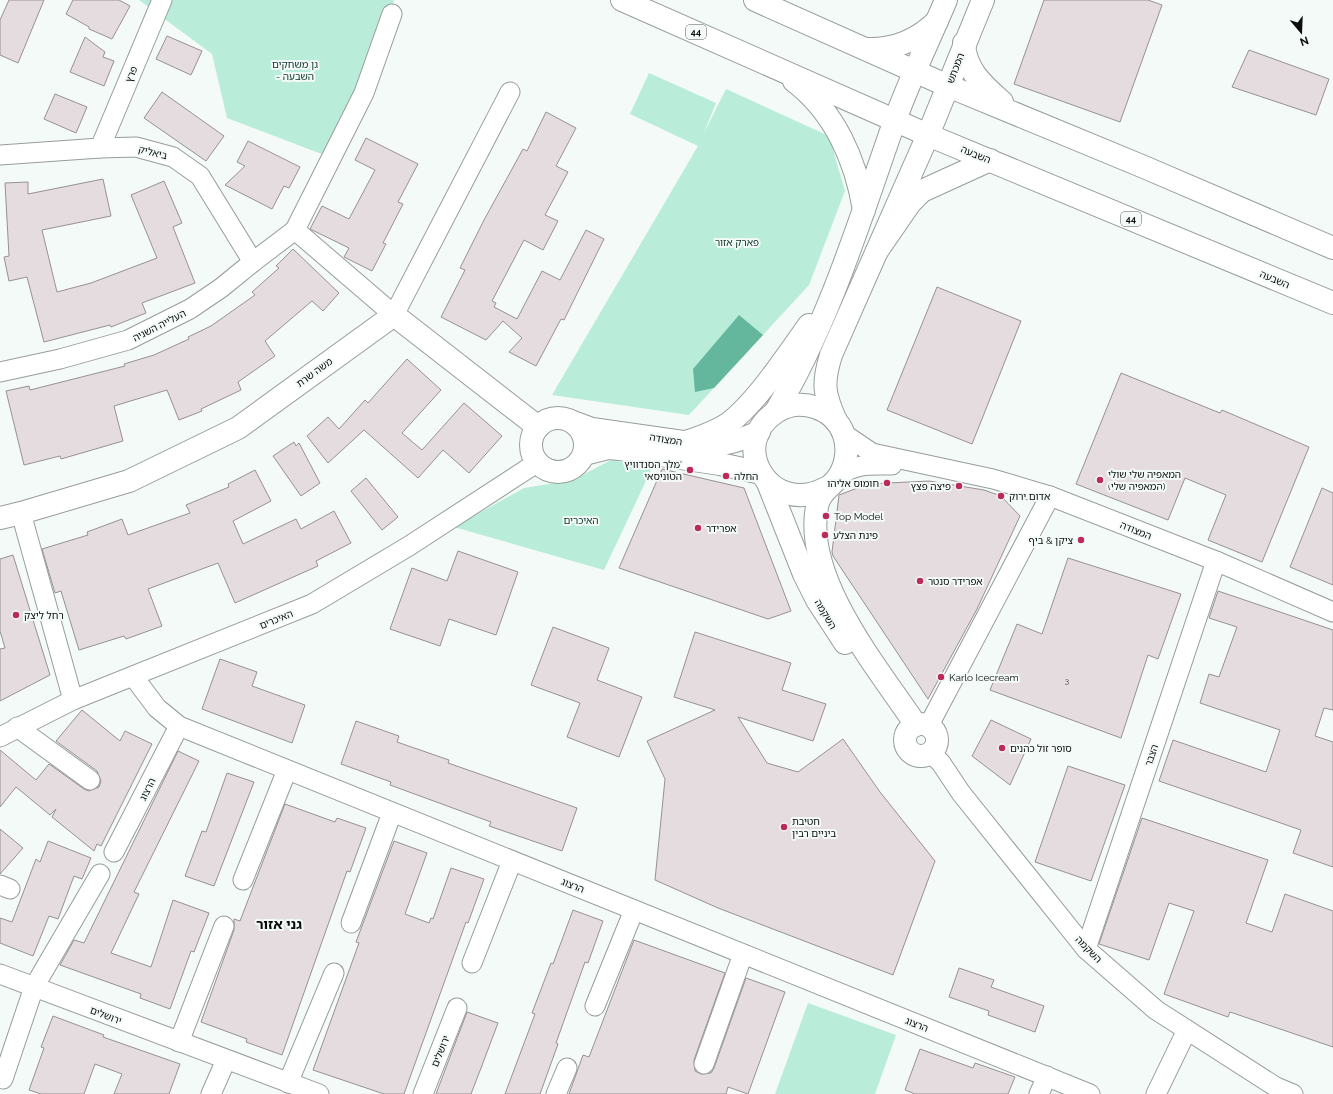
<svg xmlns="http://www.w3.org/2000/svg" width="1333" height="1094" viewBox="0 0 1333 1094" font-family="Raleway,'Noto Sans Hebrew',sans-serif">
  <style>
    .green { fill: #b9edda }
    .water { fill: #64b79d }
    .building { fill: #e4dcde; stroke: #989192 }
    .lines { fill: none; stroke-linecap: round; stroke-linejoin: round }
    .street-casing { stroke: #979d9b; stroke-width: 21 }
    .secondary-casing { stroke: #979d9b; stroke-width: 24 }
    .highway-casing { stroke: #979d9b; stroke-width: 24 }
    .street { stroke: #fff; stroke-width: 19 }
    .secondary { stroke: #fff; stroke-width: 22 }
    .highway { stroke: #fff; stroke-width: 22 }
    .poi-dot { fill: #ba2b5b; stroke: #f3faf7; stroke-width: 1.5 }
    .labels { text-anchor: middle; stroke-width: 4; stroke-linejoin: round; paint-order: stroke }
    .number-label { font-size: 8px; fill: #404140 }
    .shield { fill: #f3faf7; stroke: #505452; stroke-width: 1 }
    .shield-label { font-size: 9px; font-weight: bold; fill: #0a0d0c }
    .park-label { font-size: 10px; fill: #0a3227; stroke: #f3faf7 }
    .street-label { font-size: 10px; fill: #0a0d0c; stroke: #f3faf7 }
    .poi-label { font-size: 10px; fill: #0a0d0c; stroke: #f3faf7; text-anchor: start }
    .district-label { font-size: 14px; font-weight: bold; fill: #0a0d0c; stroke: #f3faf7 }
  </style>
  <rect width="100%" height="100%" fill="#f3faf7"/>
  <g class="green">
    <polygon points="139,0 394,0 368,77 332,158 227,118 212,54"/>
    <polygon points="649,73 716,103 703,135 726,89 829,136 845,191 809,285 689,415 552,395 698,146 630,114"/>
    <polygon points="611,460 653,466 604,570 454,527 524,488 573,480"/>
    <polygon points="808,1003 896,1035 875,1094 775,1094"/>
  </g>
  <polygon class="water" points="739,315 763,335 714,388 695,392 693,369"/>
  <g class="building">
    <polygon points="9,0 44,0 18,63 0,55 0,20"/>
    <polygon points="73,0 119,0 130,6 112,39 89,29 89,27 66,14"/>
    <polygon points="1044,0 1148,0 1162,5 1120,122 1014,84"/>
    <polygon points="167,36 202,51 191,75 156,59"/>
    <polygon points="85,37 105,52 103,57 114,61 104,86 70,72"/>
    <polygon points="1249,50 1329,79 1316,115 1232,87"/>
    <polygon points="162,92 224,136 206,161 144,118"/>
    <polygon points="55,94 87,107 76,133 44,119"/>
    <polygon points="546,112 576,128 556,166 568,172 545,215 558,221 543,250 524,240 492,301 496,303 494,307 517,319 542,271 560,280 586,230 604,239 564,320 561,319 536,366 509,352 522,338 503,321 486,340 441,317 465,270 460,268 484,220 523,149 527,151"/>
    <polygon points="366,138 418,164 398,202 403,204 383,243 386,244 372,271 344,257 349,248 310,229 322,206 349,219 375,170 355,160"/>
    <polygon points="248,141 300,167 289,188 284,186 272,209 225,185 245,166 237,162"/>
    <polygon points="103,179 111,216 42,230 57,292 91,283 157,258 131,195 164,181 182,223 173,227 195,283 142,303 146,313 111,327 110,325 44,342 27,277 9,281 4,257 9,256 5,183 28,182 28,194"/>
    <polygon points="293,249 339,293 323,311 312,301 265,341 275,356 238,382 241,390 201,409 202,411 179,420 167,390 114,406 123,441 61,459 60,456 24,465 6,391 29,386 30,390 125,366 124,364 154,355 189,339 188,337 211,326 255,295 252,292 279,268 276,266"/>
    <polygon points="937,287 1021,321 972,444 887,410"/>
    <polygon points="407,359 441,390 402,433 422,450 464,403 502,436 469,473 443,450 418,478 364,430 328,463 307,436 328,417 339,429 365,400 368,403"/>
    <polygon points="1121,373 1220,413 1222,410 1309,447 1262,562 1208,540 1226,495 1185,478 1168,520 1076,484"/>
    <polygon points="294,442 296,446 299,443 320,483 301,496 273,456"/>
    <polygon points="662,469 744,488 791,611 768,619 619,568"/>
    <polygon points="255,470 271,501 233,521 243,544 296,519 301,529 334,511 351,543 316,561 318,566 235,603 218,563 148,589 162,626 126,639 124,636 79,650 61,591 55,593 42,549 88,535 87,532 122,519 128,535 190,513 186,505 229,487 228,484"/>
    <polygon points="366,478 398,517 382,530 351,491"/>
    <polygon points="929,481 984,490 1001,496 1020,516 977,609 928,699 833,556 832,552 839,495 868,484"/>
    <polygon points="1322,488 1333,493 1333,585 1290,567"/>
    <polygon points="458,551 518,572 496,635 449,619 440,646 390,629 412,568 447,581"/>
    <polygon points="13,555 50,675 0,701 0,649 5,648 0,631 0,559"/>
    <polygon points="1068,558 1181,594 1158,659 1148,655 1121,738 990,690 1017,624 1042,634"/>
    <polygon points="1218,591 1333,630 1333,710 1324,708 1315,736 1333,742 1333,867 1293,853 1301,830 1159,781 1173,740 1266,772 1280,730 1200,703 1209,674 1219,677 1237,627 1209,618"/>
    <polygon points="553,627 609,648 597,680 642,697 619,757 567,737 580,703 531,685"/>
    <polygon points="695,632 791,663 782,690 826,704 813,741 738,717 767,763 798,772 843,739 880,792 935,861 893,975 718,908 655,880 665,779 647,741 715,710 674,697"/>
    <polygon points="220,659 257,672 252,686 305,705 292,743 202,709"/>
    <polygon points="82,710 120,741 125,731 152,744 101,846 97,844 94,851 52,817 56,809 50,815 16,787 0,807 0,750 36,780 49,764 84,789 89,791 99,787 101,781 97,771 56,741"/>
    <polygon points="991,720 1031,739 1010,785 972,756"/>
    <polygon points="356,721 399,736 397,742 449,760 448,763 577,808 562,851 489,826 491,822 390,785 391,782 341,764"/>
    <polygon points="178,751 199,761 134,892 139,894 111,953 151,967 173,900 209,913 194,952 191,951 170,1009 140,998 141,994 60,965 74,940 84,943"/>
    <polygon points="1068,766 1125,785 1091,881 1035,862"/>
    <polygon points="227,773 254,782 214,886 185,876 202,831 206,832"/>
    <polygon points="285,804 335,822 337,818 366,828 350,872 347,871 282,1055 246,1042 247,1039 201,1022 234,930 234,919 240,921"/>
    <polygon points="1142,818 1268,860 1246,923 1272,932 1285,894 1333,911 1333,1047 1230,1012 1228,1017 1164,994 1194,911 1169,903 1149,960 1099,944"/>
    <polygon points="0,829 23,848 0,874"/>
    <polygon points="48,841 91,858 82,879 74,876 58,919 49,916 33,956 0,943 0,918 12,922 36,859 40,862"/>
    <polygon points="394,841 427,853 405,914 429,923 431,918 433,919 451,868 484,879 468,923 466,922 404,1094 384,1094 313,1070 359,943 356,942"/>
    <polygon points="573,910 603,921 588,963 585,962 556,1043 558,1044 540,1094 505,1094 535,1014 532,1013 551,963 553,964"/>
    <polygon points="634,940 725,973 694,1060 695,1071 701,1074 711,1073 714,1068 746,978 785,992 748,1094 728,1087 726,1094 569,1094 583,1055 589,1057"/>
    <polygon points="959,968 994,980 991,987 1044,1006 1035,1032 988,1015 989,1011 949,997"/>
    <polygon points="467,1012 498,1023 481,1068 471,1094 436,1094"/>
    <polygon points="53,1016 104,1035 103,1037 180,1064 169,1094 114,1094 122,1074 95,1064 84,1094 41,1094 29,1090 44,1048 41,1047"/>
    <polygon points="920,1049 973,1068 975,1063 1015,1077 1008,1094 915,1094 905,1090"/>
  </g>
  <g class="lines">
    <g class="street-casing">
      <g id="street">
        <polyline points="100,148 162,0"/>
        <polyline points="0,155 100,148 136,147 173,157 200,176 253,262"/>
        <polyline points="295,230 394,315 510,92"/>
        <polyline points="0,372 60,359 128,340 190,309 221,288 253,262 295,230 364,93 392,14"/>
        <polyline points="844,434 872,453 993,479 1050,496 1216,561 1333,612"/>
        <path d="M838,476C857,463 870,465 892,465"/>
        <polyline points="21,513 73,700"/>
        <polyline points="133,676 157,708 179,726 1090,1094"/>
        <polyline points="929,725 1050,496"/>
        <polyline points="17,727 90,780"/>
        <polyline points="0,737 73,700 312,604 409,546 538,462"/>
        <polyline points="931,753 941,763 961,793 1086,949 1156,1010 1276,1087 1293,1094"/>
        <polyline points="114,852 179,726"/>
        <polyline points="243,880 287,770"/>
        <polyline points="0,885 10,889"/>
        <polyline points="351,923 392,813"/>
        <polyline points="1086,949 1216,561"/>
        <polyline points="472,963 512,861"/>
        <polyline points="0,974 319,1094"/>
        <polyline points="595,1006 634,910"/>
        <polyline points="179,1042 224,926"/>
        <polyline points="704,1064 743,954"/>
        <polyline points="3,1079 34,987 100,874"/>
        <polyline points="288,1083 334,973"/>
        <polyline points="211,1094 226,1060"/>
        <polyline points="423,1094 457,1008"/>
        <polyline points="556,1094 567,1068"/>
        <polyline points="1039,1094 1047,1076"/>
        <polyline points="1156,1094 1187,1030"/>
      </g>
    </g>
    <g class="secondary-casing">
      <g id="secondary">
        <path d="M776,411C830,320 860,219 895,120C910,79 929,40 946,0"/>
        <circle cx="558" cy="445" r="27"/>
        <path d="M836,421C824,394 822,384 831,355L928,135L983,0"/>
        <path d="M573,422L592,429L704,445C726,445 738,441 759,432"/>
        <path d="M686,442C701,437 716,432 729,423C757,402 788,354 809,325"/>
        <polyline points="584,454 608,448 620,449 720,464 761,473"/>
        <polyline points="768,483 804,574 817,600 845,643"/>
        <path d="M826,488C771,518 726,445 776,412C800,396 835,408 844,435C849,450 846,468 836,480C828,489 819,494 817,507C803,579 878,668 916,725"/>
        <polyline points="0,518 21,513 129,481 238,428 394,315 538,427"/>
        <circle cx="921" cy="740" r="16"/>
      </g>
    </g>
    <g class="highway-casing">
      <g id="highway">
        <polyline points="622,0 928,135 1333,303"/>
        <polyline points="755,0 948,86 1144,167 1333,248"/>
        <path d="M964,43C965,70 983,85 1002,102"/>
        <path d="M866,49C894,50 917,41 937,21"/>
        <path d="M794,81C835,112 856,161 864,210"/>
        <polyline points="877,251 910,203 922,191 990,160"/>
      </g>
    </g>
    <use href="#street" class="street"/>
    <use href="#secondary" class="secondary"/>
    <use href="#highway" class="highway"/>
  </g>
  <g class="poi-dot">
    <circle cx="690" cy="470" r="4"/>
    <circle cx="726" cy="476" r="4"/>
    <circle cx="1100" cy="480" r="4"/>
    <circle cx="887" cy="483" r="4"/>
    <circle cx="959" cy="486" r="4"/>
    <circle cx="1001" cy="496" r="4"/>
    <circle cx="826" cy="516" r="4"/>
    <circle cx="698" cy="528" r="4"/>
    <circle cx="825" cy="535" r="4"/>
    <circle cx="1081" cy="540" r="4"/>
    <circle cx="920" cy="581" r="4"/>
    <circle cx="16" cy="615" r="4"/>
    <circle cx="941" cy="677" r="4"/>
    <circle cx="1002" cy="748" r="4"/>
    <circle cx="784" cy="827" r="4"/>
  </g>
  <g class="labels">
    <g class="number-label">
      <text x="1067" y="684">3</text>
    </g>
    <g class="shield">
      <rect x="686" y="25" width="20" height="14" rx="3"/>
      <rect x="1121" y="212" width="20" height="14" rx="3"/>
    </g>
    <g class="shield-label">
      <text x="696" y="35">44</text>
      <text x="1131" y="222">44</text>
    </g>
    <g class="park-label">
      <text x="295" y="68">גן משחקים<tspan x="295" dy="12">- השבעה</tspan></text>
      <text x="737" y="246">פארק אזור</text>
      <text x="581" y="524">האיכרים</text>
    </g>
    <g class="street-label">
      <text transform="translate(955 68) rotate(-69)" y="4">המכתש</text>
      <text transform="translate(131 74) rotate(-68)" y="4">פרץ</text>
      <text transform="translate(153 152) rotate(14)" y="4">ביאליק</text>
      <text transform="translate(976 154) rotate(22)" y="4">השבעה</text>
      <text transform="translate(1275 279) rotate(23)" y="4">השבעה</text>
      <text transform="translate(159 325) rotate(-27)" y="4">העלייה השניה</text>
      <text transform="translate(314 372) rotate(-36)" y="4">משה שרת</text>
      <text transform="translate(666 439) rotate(9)" y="4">המצודה</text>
      <text transform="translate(1136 530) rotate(22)" y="4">המצודה</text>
      <text transform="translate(826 614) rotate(59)" y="4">השקמה</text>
      <text transform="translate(276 619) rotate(-22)" y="4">האיכרים</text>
      <text transform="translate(1151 755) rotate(-71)" y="4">הצבר</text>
      <text transform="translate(147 789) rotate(-63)" y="4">הרצוג</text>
      <text transform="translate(573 885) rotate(22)" y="4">הרצוג</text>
      <text transform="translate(1089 949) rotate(46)" y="4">השקמה</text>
      <text transform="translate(106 1015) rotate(21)" y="4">ירושלים</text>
      <text transform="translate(917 1024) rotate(22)" y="4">הרצוג</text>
      <text transform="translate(440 1051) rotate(-68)" y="4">ירושלים</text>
    </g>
    <g class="poi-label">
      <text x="682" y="468" text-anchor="end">מלך הסנדוויץ'<tspan x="682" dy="12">הטוניסאי</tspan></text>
      <text x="1108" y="478">המאפיה שלי שולי<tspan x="1108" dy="12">(המאפיה שלי)</tspan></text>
      <text x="734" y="480">החלה</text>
      <text x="879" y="487" text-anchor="end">חומוס אליהו</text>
      <text x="951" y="490" text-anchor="end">פיצה פצץ</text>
      <text x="1009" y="500">אדום ירוק</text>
      <text x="834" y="520">Top Model</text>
      <text x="706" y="532">אפרידר</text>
      <text x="833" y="539">פינת הצלע</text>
      <text x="1073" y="544" text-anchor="end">ציקן &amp; ביף</text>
      <text x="928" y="585">אפרידר סנטר</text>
      <text x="24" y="619">רחל ליצק</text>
      <text x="949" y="681">Karlo Icecream</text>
      <text x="1010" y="752">סופר זול כהנים</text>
      <text x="792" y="825">חטיבת<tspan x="792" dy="12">ביניים רבין</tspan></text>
    </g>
    <g class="district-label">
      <text x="279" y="929">גני אזור</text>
    </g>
  </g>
  <g transform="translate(1301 32) rotate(161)" stroke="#f3faf7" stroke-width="3" paint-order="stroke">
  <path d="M0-3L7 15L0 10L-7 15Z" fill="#0a0d0c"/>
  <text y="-6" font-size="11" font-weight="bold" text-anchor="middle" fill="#0a0d0c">N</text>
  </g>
</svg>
